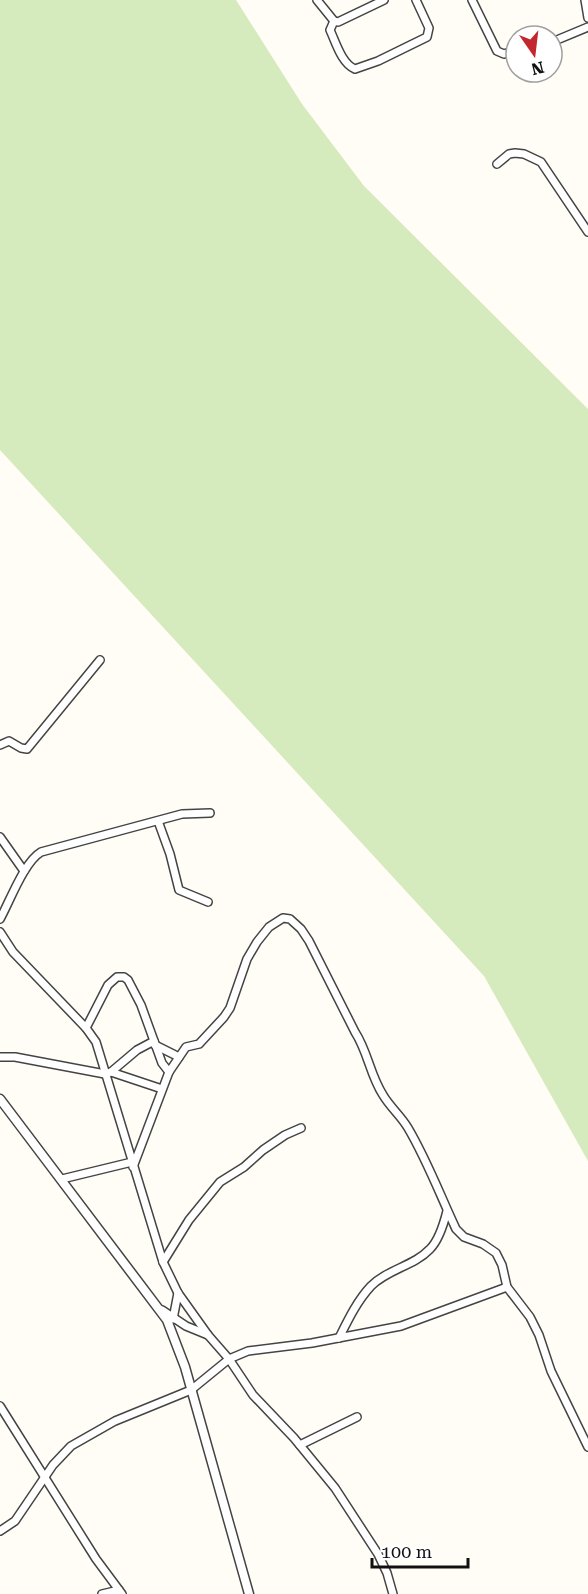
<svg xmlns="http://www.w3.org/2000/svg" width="588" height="1594" viewBox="0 0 588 1594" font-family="'Roboto Serif',serif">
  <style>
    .green { fill: #d5ebbd }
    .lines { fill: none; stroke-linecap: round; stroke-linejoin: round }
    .minor-casing { stroke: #444; stroke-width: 10 }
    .tertiary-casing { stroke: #444; stroke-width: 11 }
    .minor { stroke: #fff; stroke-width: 7 }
    .tertiary { stroke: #fff; stroke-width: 8 }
  </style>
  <rect width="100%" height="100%" fill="#fffdf5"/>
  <polygon class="green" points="0,0 236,0 302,104 364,186 588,409 588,1161 484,976 0,450"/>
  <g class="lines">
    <g class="minor-casing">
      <g id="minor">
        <polyline points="317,0 334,21 338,22 384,0"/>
        <polyline points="472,0 497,51 504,54 516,50"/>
        <polyline points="585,0 588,18"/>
        <path d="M334,21L330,30C336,43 342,64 355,69L378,61L427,37L429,28L416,0"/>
        <polyline points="552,42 588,27"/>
        <polyline points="497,164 509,154 515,153 524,154 541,162 588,232"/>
        <polyline points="0,745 9,741 21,748 27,749 100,660"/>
        <polyline points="158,821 170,854 179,890 208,902"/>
        <polyline points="0,837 24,871"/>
        <path d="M0,919C10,901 24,862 41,852L182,814L210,813"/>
        <polyline points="0,932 13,952 86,1028 96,1042 163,1262 178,1293 208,1335"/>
        <polyline points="86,1028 108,985 117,977 124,977 128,980 141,1005 162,1063 169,1072"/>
        <polyline points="155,1045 179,1057"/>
        <polyline points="0,1057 15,1057 105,1074 111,1072 137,1050 154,1041"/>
        <polyline points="111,1072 162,1089"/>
        <path d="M133,1167L169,1072L186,1047L199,1044L224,1017L230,1008L247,959L257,942L269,927L283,918L290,919L301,929L309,941L355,1032C368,1052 370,1075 383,1095C390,1107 401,1116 408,1128C427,1160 440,1195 456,1229L464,1237L483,1244L496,1253L502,1265L507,1287L530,1317L539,1335L551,1371L588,1447"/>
        <polyline points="62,1179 132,1162"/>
        <polyline points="163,1262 189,1220 220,1182 244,1167 263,1150 285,1135 301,1128"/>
        <polyline points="162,1310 186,1326 208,1335 229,1359 253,1395 294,1438 335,1488 378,1554 387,1573 393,1594"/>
        <polyline points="173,1319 178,1293"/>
        <path d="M339,1338C348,1320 357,1301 371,1286C388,1269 414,1266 430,1249C439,1240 444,1223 447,1211"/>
        <polyline points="0,1406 96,1559 122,1594"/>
        <polyline points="300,1445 357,1417"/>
        <polyline points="0,1531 15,1521 53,1465 71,1446 115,1421 191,1390 229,1359 248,1351 312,1343 401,1326 507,1287"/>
        <polyline points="102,1594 119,1590"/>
      </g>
    </g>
    <g class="tertiary-casing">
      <polyline id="tertiary" points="0,1099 167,1320 185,1367 249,1594"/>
    </g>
    <use href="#minor" class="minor"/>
    <use href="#tertiary" class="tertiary"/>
  </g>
  <g transform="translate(534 54) rotate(166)"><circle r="28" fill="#ffffff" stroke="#a0a0a0" stroke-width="1.5"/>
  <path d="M0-4.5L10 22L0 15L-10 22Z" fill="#c4262e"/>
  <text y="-9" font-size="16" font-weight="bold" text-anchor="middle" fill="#111111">N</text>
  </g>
  <path d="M372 1558v9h96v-9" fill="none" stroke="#111111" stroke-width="3"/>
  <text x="381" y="1558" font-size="18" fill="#111111" stroke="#ffffff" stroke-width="4.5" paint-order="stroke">100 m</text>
</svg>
